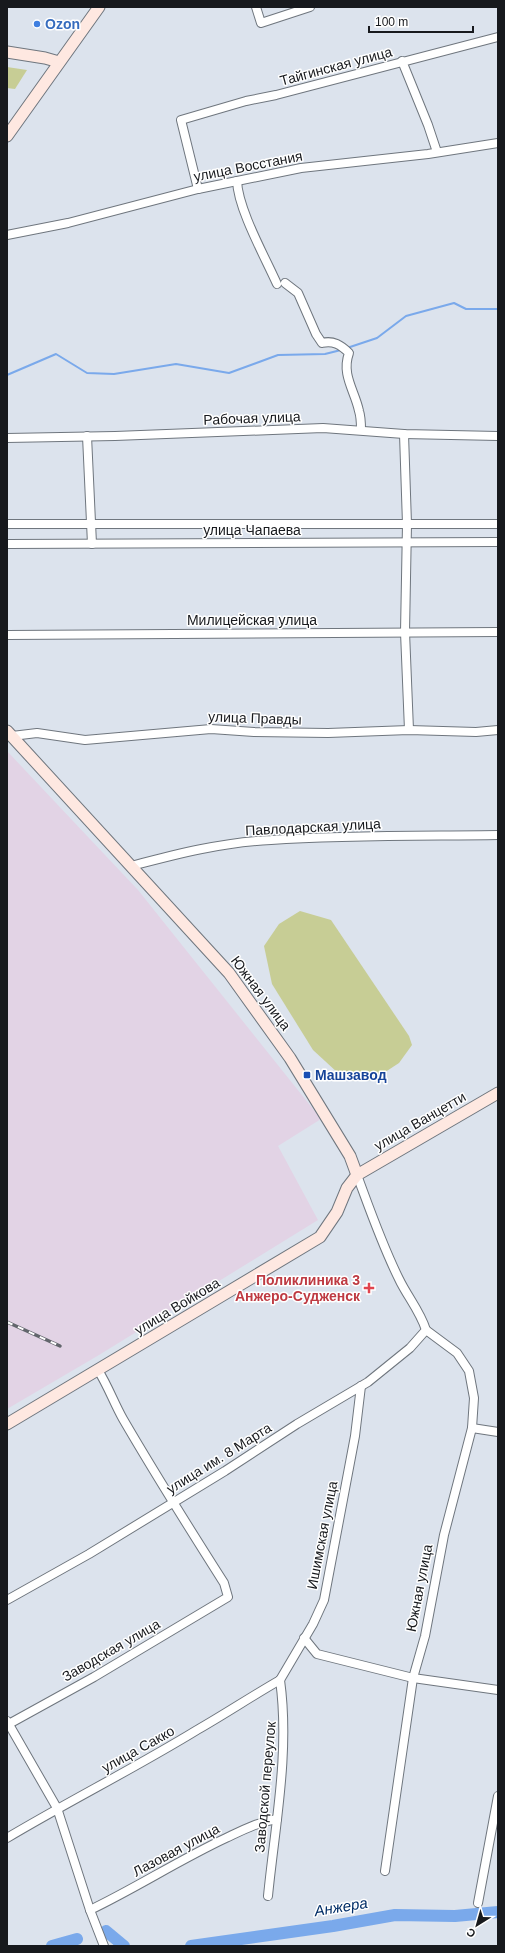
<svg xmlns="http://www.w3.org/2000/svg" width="505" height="1953" viewBox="0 0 505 1953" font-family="Arial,sans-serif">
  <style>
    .industrial { fill: #e2d3e5 }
    .green { fill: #c7cd95 }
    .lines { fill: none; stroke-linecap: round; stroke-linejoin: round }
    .stream { stroke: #7aa9eb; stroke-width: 2 }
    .river { stroke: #7aa9eb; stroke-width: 12 }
    .street-casing { stroke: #6f767e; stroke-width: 10 }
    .secondary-casing { stroke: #6f767e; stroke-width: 13 }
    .street { stroke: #fff; stroke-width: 8 }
    .secondary { stroke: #fee8e1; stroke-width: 11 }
    .rail-casing { stroke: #62666c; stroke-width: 3.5 }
    .rail { stroke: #fff; stroke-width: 2; stroke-dasharray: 6; stroke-linecap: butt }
    .shop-dot { fill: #3f7fe0; stroke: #fff; stroke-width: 1.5 }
    .transit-dot { fill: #1a4fb4; stroke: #fff; stroke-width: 1.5 }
    .health-dot { fill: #e0444e; stroke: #fff; stroke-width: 1.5 }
    .labels { text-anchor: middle; stroke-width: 3; stroke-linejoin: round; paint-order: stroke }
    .shop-label { font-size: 14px; font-weight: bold; fill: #366cbe; stroke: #fff; text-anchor: start }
    .street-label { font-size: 14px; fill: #17191d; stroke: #fff }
    .transit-label { font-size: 14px; font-weight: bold; fill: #164399; stroke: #fff; text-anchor: start }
    .health-label { font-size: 14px; font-weight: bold; fill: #be3a42; stroke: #fff; text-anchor: end }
    .water-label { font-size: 15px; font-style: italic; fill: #002d67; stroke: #fff }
  </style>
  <rect width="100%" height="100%" fill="#dce3ed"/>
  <polygon class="industrial" points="7,751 138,890 321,1119 278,1146 318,1220 99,1355 7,1409"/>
  <g class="green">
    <polygon points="7,67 27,70 15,89 7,88"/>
    <polygon points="300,911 331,920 409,1036 412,1045 399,1063 373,1080 354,1081 338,1073 313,1050 272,984 264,946 279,924"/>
  </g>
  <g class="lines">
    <g class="stream">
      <polyline points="347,348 377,338 406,316 454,303 466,309 498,309"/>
      <polyline points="7,375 56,354 87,373 114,374 176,364 229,373 278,355 325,354 341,350"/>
    </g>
    <g class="river">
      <polyline points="106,1931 124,1946"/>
      <polyline points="52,1946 77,1939"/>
      <polyline points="191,1946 333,1926 395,1915 455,1916 498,1912"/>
    </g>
    <g class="street-casing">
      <g id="street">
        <polyline points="256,7 261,23 310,7"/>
        <polyline points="402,61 428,125 437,152"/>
        <path d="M237,181C238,209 265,257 277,284"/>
        <polyline points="198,189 181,120 246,101 276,95 498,37"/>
        <polyline points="7,235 68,223 198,189 301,168 428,154 498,143"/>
        <path d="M285,283L298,293L316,334L322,343C333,340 341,345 349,353C341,375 355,391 359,411C361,417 361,424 361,430"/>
        <polyline points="404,434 407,524 405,632 409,730"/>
        <polyline points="87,436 92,544"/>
        <polyline points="7,438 115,436 323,428 404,434 498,436"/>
        <polyline points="7,524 498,524"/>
        <polyline points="7,544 498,542"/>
        <polyline points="7,635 498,632"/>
        <polyline points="12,736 37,733 85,740 211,729 254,732 328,733 409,730 476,732 498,730"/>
        <path d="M131,866C177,854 223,842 271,840C346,835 422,836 498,835"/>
        <polyline points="472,1428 498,1432"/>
        <path d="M7,1600L89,1554L225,1471L297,1424L368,1382L410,1348L426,1330C420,1311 407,1296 399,1279C382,1245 370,1210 357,1175"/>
        <polyline points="304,1638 317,1654 413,1678 498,1690"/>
        <polyline points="280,1680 313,1624 324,1600 355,1436 361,1386"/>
        <polyline points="7,1721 57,1808 90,1910 104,1946"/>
        <path d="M7,1725L94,1677L228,1597L224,1583C189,1528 155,1474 123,1419C114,1403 108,1386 98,1370"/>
        <path d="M7,1838C69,1801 135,1768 197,1730C225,1714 252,1696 280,1680"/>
        <polyline points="385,1871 413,1678 425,1636 444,1535 472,1428 474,1398 469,1371 457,1353 426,1330"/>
        <path d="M268,1896C275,1825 290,1752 280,1680"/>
        <polyline points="478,1903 498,1796"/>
        <path d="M90,1910C136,1888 179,1860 226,1838C243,1830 258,1822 277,1819"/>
      </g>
    </g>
    <g class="secondary-casing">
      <g id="secondary">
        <polyline points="7,52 45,58 59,62"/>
        <polyline points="7,136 99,7"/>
        <polyline points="7,731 229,973 290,1058 350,1156 357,1175"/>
        <polyline points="7,1424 320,1237 337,1212 347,1188 357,1175 498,1093"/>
      </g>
    </g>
    <use href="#street" class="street"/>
    <use href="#secondary" class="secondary"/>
    <g class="rail-casing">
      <polyline id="rail" points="7,1322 60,1346"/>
    </g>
    <use href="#rail" class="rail"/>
  </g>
  <circle class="shop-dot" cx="37" cy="24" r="4"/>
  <rect class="transit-dot" x="303" y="1071" width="8" height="8" rx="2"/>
  <path class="health-dot" d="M367 1282h4v4h4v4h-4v4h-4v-4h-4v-4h4z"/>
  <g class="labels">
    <g class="shop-label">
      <text x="45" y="29">Ozon</text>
    </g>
    <g class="street-label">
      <text transform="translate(336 66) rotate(-15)" y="5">Тайгинская улица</text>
      <text transform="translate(248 166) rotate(-11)" y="5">улица Восстания</text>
      <text transform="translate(252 418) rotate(-2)" y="5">Рабочая улица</text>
      <text x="252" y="535">улица Чапаева</text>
      <text x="252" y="625">Милицейская улица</text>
      <text transform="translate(255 718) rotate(2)" y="5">улица Правды</text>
      <text transform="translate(313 827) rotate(-3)" y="5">Павлодарская улица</text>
      <text transform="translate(261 993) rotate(53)" y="5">Южная улица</text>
      <text transform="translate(420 1121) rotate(-30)" y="5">улица Ванцетти</text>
      <text transform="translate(177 1306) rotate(-31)" y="5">улица Войкова</text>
      <text transform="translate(219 1458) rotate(-32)" y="5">улица им. 8 Марта</text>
      <text transform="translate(322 1535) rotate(-79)" y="5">Ишимская улица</text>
      <text transform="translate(419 1588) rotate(-79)" y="5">Южная улица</text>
      <text transform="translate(111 1650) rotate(-30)" y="5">Заводская улица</text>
      <text transform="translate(138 1749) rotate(-29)" y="5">улица Сакко</text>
      <text transform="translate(265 1787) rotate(-85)" y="5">Заводской переулок</text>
      <text transform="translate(176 1850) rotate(-28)" y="5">Лазовая улица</text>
    </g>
    <g class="transit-label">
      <text x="315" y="1080">Машзавод</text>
    </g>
    <g class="health-label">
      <text x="360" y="1285">Поликлиника 3<tspan x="360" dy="16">Анжеро-Судженск</tspan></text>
    </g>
    <g class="water-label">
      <text transform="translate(341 1907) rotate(-9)" y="5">Анжера</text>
    </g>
  </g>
  <rect width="505" height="1953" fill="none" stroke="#17191d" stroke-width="16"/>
  <g transform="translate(477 1925) rotate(217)" stroke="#ffffff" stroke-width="3" paint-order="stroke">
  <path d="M0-3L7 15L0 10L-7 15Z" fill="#17191d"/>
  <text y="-6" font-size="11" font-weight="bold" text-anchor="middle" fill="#17191d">С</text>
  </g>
  <path d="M369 26v6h104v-6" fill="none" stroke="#17191d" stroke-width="2"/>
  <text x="375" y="26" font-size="12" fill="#17191d" stroke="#ffffff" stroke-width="3" paint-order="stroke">100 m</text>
</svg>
